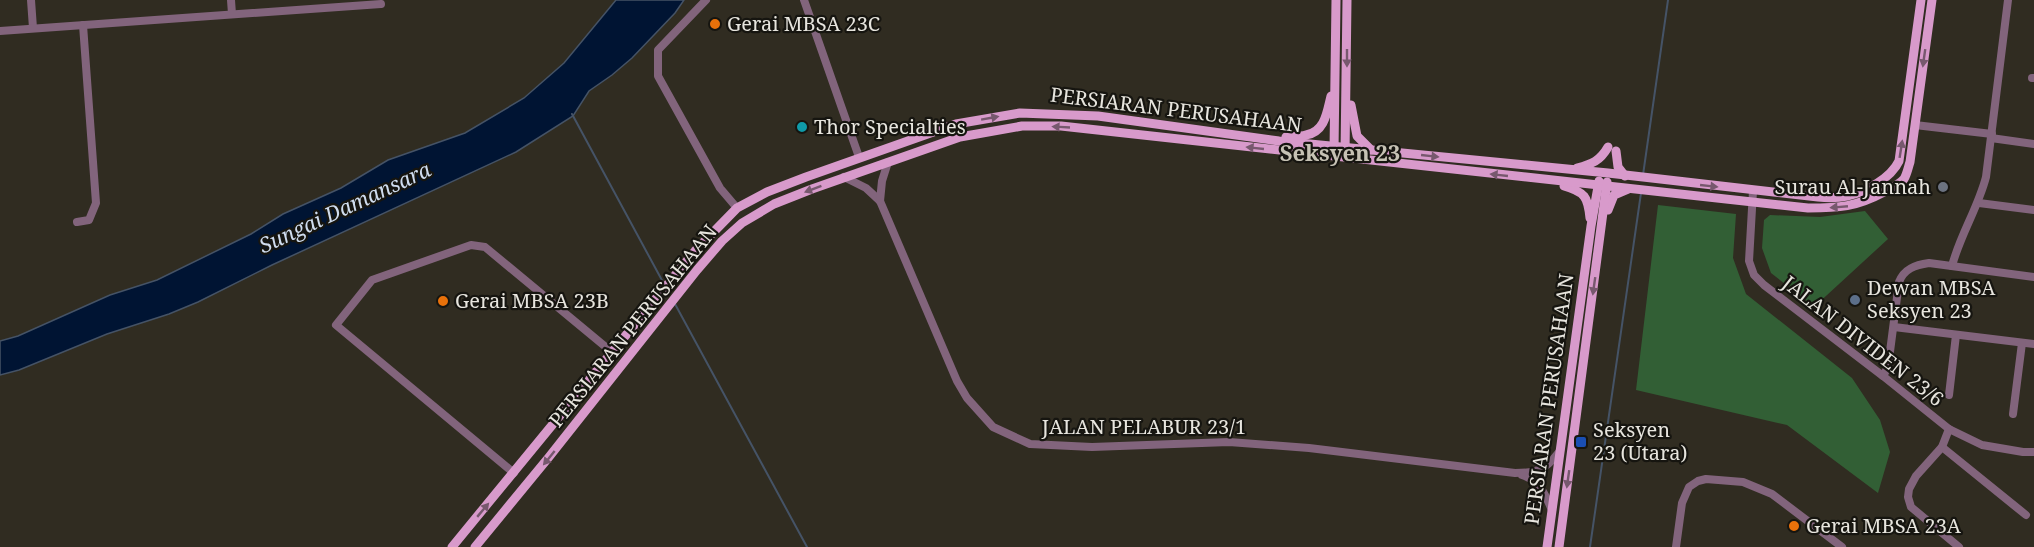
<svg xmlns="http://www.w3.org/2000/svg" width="2034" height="547" viewBox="0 0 2034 547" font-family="'Noto Serif',serif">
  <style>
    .green { fill: #325f35 }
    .water { fill: #001433; stroke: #455366; stroke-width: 1.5 }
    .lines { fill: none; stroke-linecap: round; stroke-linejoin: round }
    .stream { stroke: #455366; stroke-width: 2 }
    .minor { stroke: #82647c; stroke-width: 8 }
    .major { stroke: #d89acb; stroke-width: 9 }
    .oneway { fill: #77586e }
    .food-dot { fill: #e8710a; stroke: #161510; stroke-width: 2 }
    .culture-dot { fill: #0f9aa8; stroke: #161510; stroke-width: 2 }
    .worship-dot { fill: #6b7280; stroke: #161510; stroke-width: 2 }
    .service-dot { fill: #5c6f8a; stroke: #161510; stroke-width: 2 }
    .transit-dot { fill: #1a4fb4; stroke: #161510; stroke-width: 2 }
    .labels { text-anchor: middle; stroke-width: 4.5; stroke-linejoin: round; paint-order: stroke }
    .poi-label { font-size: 20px; fill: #e7e5de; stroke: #161510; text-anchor: start }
    .street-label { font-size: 20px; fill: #e7e5de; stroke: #161510 }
    .water-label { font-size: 21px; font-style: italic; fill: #cfdcee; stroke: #161510 }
    .quarter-label { font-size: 22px; font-weight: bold; fill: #c6c2b4; stroke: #161510 }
  </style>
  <rect width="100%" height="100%" fill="#302c21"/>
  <g class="green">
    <polygon points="1658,205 1736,214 1733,258 1746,294 1852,378 1880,420 1890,452 1878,493 1787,425 1636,390"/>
    <polygon points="1865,211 1888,239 1814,307 1771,273 1762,248 1764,220 1770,215 1820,217"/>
  </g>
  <polygon class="water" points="616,0 684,0 675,13 632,58 612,75 589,91 573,116 516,152 272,265 198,302 169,314 107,334 19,370 0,375 0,341 18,336 110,295 157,280 251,234 283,214 341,188 388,160 465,133 524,98 564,63"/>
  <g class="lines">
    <g class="stream">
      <polyline points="572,114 664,284"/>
      <polyline points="1643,175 1668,0"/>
      <polyline points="675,304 807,547"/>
      <polyline points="1590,547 1641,193"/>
    </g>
    <g class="minor">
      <polyline points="31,0 33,28"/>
      <polyline points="231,0 232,14"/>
      <polyline points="706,0 658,50 658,76 720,188 737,208"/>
      <polyline points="804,0 859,157"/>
      <polyline points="0,31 381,4"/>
      <polyline points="2032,78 2034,78"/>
      <polyline points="1915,125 1992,134"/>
      <polyline points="1991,138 2034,144"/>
      <path d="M844,177L866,188L880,201L957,381L967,398L993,427L1030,444L1092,447L1229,442L1309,448L1515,473C1539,473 1545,470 1560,451"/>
      <polyline points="1753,191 1749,261 1754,275 1764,285 1883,376 1949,429 1982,445 2023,452 2034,452"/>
      <polyline points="880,201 882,181 888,162"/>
      <polyline points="1979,203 2034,210"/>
      <polyline points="77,222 89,220 96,203 83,25"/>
      <path d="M1952,266C1960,235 1978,208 1986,177L2008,0"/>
      <polyline points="1894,327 2034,344"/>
      <path d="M1883,376L1888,367L1899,282C1904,269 1915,265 1929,263L2034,277"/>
      <polyline points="1949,395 1956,335"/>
      <polyline points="2013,414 2022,343"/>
      <polyline points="1949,429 1942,447 1916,476 1909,489 1908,497 1911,507 1959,547"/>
      <polyline points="1942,447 2026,515"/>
      <polyline points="514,473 336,325 372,280 471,245 485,247 613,353"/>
      <path d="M1522,475C1540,481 1545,494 1552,510"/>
      <polyline points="1676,547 1682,503 1689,487 1698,481 1706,479 1743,482 1772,494 1842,547"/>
    </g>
    <g class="major">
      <polyline points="1351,105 1357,136 1371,150"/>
      <path d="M1286,137C1293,136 1300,137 1306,135C1325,132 1327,112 1331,96"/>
      <polyline points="1334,151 1336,0"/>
      <polyline points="1616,151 1618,167 1625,176"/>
      <polyline points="1345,154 1347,0"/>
      <path d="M1577,168C1592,164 1600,161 1608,147"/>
      <path d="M1564,186C1585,192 1588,197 1590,218"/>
      <polyline points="1608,210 1614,195 1628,189"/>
      <path d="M452,547L695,251L737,208L767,192L806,177L956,124L1020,113L1098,116L1279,141L1608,173L1818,197C1828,198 1838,198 1847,196C1866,192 1891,178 1899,161L1921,0"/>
      <path d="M475,547L549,457L697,270L722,241L742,223L774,204L812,189L960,137L1022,126H1061L1808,208C1839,208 1856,207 1884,192C1891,188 1899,185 1904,179C1907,174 1908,168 1910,162L1932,0"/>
      <polyline points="1547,547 1591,226 1599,181"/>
      <polyline points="1559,547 1607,182"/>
    </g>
  </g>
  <defs><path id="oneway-solid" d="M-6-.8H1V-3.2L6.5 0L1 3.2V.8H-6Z" transform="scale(1.5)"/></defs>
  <g class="oneway">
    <use href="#oneway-solid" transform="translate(1347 58) rotate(90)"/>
    <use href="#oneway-solid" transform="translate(1924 58) rotate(98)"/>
    <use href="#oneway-solid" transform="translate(990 118) rotate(-10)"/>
    <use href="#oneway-solid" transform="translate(1061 127) rotate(-177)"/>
    <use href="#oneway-solid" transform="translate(1255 148) rotate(-174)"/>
    <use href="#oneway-solid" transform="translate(1901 149) rotate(-81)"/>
    <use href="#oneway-solid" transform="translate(1430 156) rotate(6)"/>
    <use href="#oneway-solid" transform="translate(1499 175) rotate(-174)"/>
    <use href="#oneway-solid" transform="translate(1709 186) rotate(6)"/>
    <use href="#oneway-solid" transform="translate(813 189) rotate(159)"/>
    <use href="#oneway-solid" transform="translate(1839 207) rotate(175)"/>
    <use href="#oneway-solid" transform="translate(1594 286) rotate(98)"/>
    <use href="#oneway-solid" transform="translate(549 458) rotate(129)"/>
    <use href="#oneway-solid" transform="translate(1568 479) rotate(98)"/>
    <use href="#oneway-solid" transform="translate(483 510) rotate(-50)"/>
  </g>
  <g class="food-dot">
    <circle cx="715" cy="24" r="6"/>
    <circle cx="443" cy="301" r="6"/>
    <circle cx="1794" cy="526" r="6"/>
  </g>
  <circle class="culture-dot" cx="802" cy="127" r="6"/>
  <circle class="worship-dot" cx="1943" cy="187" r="6"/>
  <circle class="service-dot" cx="1855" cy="300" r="6"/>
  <rect class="transit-dot" x="1575" y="436" width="12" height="12" rx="3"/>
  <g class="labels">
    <g class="poi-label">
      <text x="727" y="31">Gerai MBSA 23C</text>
      <text x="814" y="134">Thor Specialties</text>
      <text x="1931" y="194" text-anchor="end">Surau Al-Jannah</text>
      <text x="1867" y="295">Dewan MBSA<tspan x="1867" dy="23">Seksyen 23</tspan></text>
      <text x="455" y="308">Gerai MBSA 23B</text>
      <text x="1593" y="437">Seksyen<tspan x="1593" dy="23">23 (Utara)</tspan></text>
      <text x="1806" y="533">Gerai MBSA 23A</text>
    </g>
    <g class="street-label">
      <text transform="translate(1176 110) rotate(7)" y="7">PERSIARAN PERUSAHAAN</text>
      <text transform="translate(633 326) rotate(-51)" y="7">PERSIARAN PERUSAHAAN</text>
      <text transform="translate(1863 341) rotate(38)" y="7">JALAN DIVIDEN 23/6</text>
      <text transform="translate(1549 399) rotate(-82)" y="7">PERSIARAN PERUSAHAAN</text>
      <text x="1144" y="434">JALAN PELABUR 23/1</text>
    </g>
    <g class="water-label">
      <text transform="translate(345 208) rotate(-25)" y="7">Sungai Damansara</text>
    </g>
    <g class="quarter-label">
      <text x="1340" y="161">Seksyen 23</text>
    </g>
  </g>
</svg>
